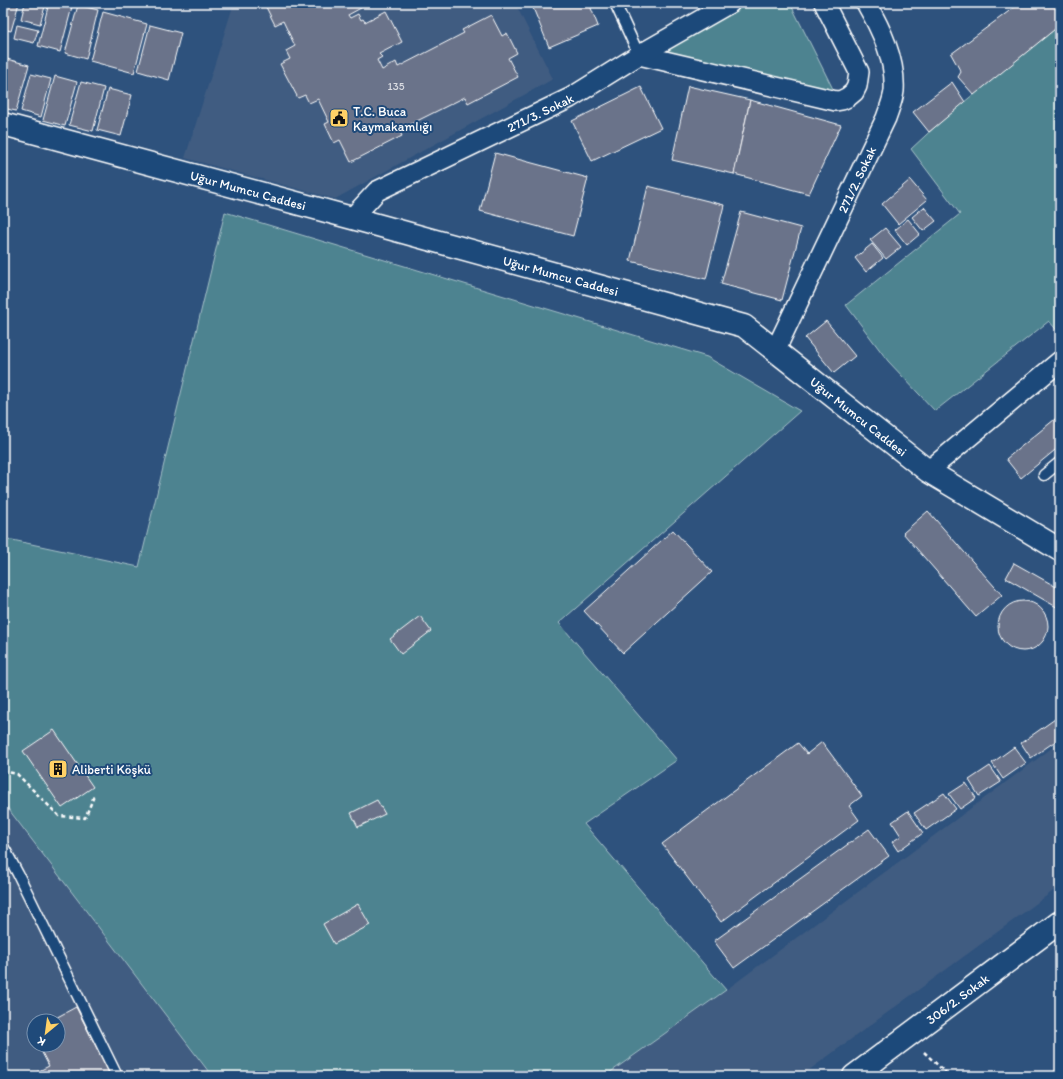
<svg xmlns="http://www.w3.org/2000/svg" width="1063" height="1079" viewBox="0 0 1063 1079" font-family="Itim,sans-serif">
  <style>
    .built { fill: #405c81; fill-rule: evenodd }
    .green { fill: #4d8390; stroke: #a6c1c8 }
    .building { fill: #6a738a; stroke: #fff }
    .lines { fill: none; stroke-linecap: round; stroke-linejoin: round }
    .service-casing { stroke: #fff; stroke-width: 13 }
    .minor-casing { stroke: #fff; stroke-width: 22 }
    .tertiary-casing { stroke: #fff; stroke-width: 25 }
    .secondary-casing { stroke: #fff; stroke-width: 25 }
    .path { stroke: #fff; stroke-width: 2.5; stroke-dasharray: 4 3; stroke-linecap: butt }
    .service { stroke: #1f4a7a; stroke-width: 10 }
    .minor { stroke: #1f4a7a; stroke-width: 19 }
    .tertiary { stroke: #1f4a7a; stroke-width: 22 }
    .secondary { stroke: #1f4a7a; stroke-width: 22 }
    .labels { text-anchor: middle; stroke-width: 4; stroke-linejoin: round; paint-order: stroke }
    .number-label { font-size: 11px; fill: #dadce2 }
    .poi-label { font-size: 13px; fill: #fff; stroke: #1f4a7a; text-anchor: start }
    .street-label { font-size: 13px; fill: #fff; stroke: #1f4a7a }
  </style>
  <rect width="100%" height="100%" fill="#2e527d"/>
  <filter id="ink" filterUnits="userSpaceOnUse"><feTurbulence type="fractalNoise" baseFrequency=".025" numOctaves="2"/><feDisplacementMap in="SourceGraphic" scale="8" xChannelSelector="R" yChannelSelector="G"/><feConvolveMatrix kernelMatrix="1 2 1 2 8 2 1 2 1" color-interpolation-filters="sRGB"/></filter>
  <g filter="url(#ink)">
    <g class="built">
      <polygon points="234,3 515,3 553,79 335,199 185,158"/>
      <polygon points="1060,742 1060,886 801,1076 605,1076 726,990"/>
      <path d="M3,802L212,1076H3ZM34,1021H58V1045H34Z"/>
    </g>
    <g class="green">
      <polygon points="748,3 790,3 837,97 656,53"/>
      <path d="M1060,25V334L1049,321L935,411L888,361L846,305L960,214L911,149C958,104 1010,66 1060,25Z"/>
      <polygon points="225,212 707,357 800,411 559,623 677,760 584,824 726,990 605,1076 212,1076 3,802 3,538 139,567"/>
    </g>
    <g class="building">
      <polygon points="3,3 19,3 11,31 3,29"/>
      <polygon points="25,3 46,3 40,24 21,19"/>
      <polygon points="49,3 73,3 60,52 38,46"/>
      <polygon points="269,3 370,3 348,15 350,18 358,14 361,20 363,19 365,22 386,11 402,42 379,54 382,57 377,60 382,70 396,62 398,67 464,33 462,30 491,15 502,36 507,33 517,53 508,58 518,77 468,103 465,97 399,130 402,136 351,162 340,140 334,143 325,124 329,122 318,99 309,103 305,95 298,98 280,64 290,59 286,51 295,46 283,21 275,25 265,5"/>
      <polygon points="531,3 589,3 598,26 549,47"/>
      <polygon points="1020,3 1060,3 1060,25 974,95 958,77 961,72 951,54"/>
      <polygon points="78,5 98,10 86,59 65,53"/>
      <polygon points="103,12 147,24 134,73 90,61"/>
      <polygon points="17,25 38,30 34,43 14,38"/>
      <polygon points="150,25 181,33 169,80 138,71"/>
      <polygon points="3,58 29,65 16,111 3,108"/>
      <polygon points="31,74 51,79 41,117 21,111"/>
      <polygon points="55,76 77,82 65,126 43,120"/>
      <polygon points="81,82 104,88 93,131 69,125"/>
      <polygon points="952,82 965,102 929,132 913,112"/>
      <polygon points="688,86 750,100 734,174 672,160"/>
      <polygon points="641,87 661,128 592,161 572,121"/>
      <polygon points="108,89 132,95 121,136 97,130"/>
      <polygon points="750,100 841,125 809,194 734,174"/>
      <polygon points="495,153 588,178 573,236 480,211"/>
      <polygon points="910,180 927,200 898,224 882,204"/>
      <polygon points="648,186 724,205 706,279 630,261"/>
      <polygon points="924,207 936,221 923,231 912,217"/>
      <polygon points="741,212 801,228 782,300 721,284"/>
      <polygon points="908,219 920,234 907,245 895,230"/>
      <polygon points="885,228 901,247 886,259 870,240"/>
      <polygon points="872,244 883,258 866,272 855,258"/>
      <polygon points="826,321 855,356 834,373 805,338"/>
      <polygon points="1060,415 1060,446 1021,478 1006,459"/>
      <polygon points="1060,479 1060,487 1056,482"/>
      <polygon points="928,511 1002,595 976,617 903,533"/>
      <polygon points="673,530 712,572 623,653 584,611"/>
      <polygon points="1014,563 1060,589 1060,609 1006,578"/>
      <circle cx="1023" cy="626" r="25"/>
      <polygon points="420,616 431,631 401,654 390,639"/>
      <polygon points="1055,719 1060,726 1060,738 1031,758 1021,743"/>
      <polygon points="54,730 93,787 62,808 23,751"/>
      <polygon points="822,742 862,796 849,806 859,820 721,922 662,844 798,743 807,754"/>
      <polygon points="1014,747 1026,763 1003,779 992,763"/>
      <polygon points="990,766 1001,782 979,796 969,780"/>
      <polygon points="966,783 976,798 960,809 949,794"/>
      <polygon points="944,793 956,809 926,830 914,813"/>
      <polygon points="377,800 385,814 358,827 351,813"/>
      <polygon points="908,811 923,833 898,851 892,842 901,836 892,822"/>
      <polygon points="869,829 889,856 734,968 714,941"/>
      <polygon points="358,904 370,925 334,944 323,924"/>
      <polygon points="76,1007 111,1076 29,1076 49,1066 38,1045 58,1045 58,1021 50,1021"/>
    </g>
    <g class="lines">
      <g class="service-casing">
        <g id="service">
          <polyline points="615,3 639,55"/>
          <polyline points="1044,475 1060,462"/>
          <polyline points="3,846 18,874 117,1076"/>
        </g>
      </g>
      <g class="minor-casing">
        <g id="minor">
          <polyline points="639,55 836,101 842,100 848,97 854,92 857,86 859,72 824,3"/>
          <path id="s1" d="M352,218L377,191L570,98L639,55L730,3"/>
          <path id="s2" d="M775,351L886,118C889,109 893,100 894,91C896,60 881,29 866,3"/>
          <polyline points="928,471 1060,361"/>
        </g>
      </g>
      <g class="tertiary-casing">
        <g id="tertiary">
          <path id="s3" d="M854,1076L1060,922"/>
        </g>
      </g>
      <g class="secondary-casing">
        <g id="secondary">
          <path id="s4" d="M3,124L352,218L744,326L928,471L1060,550"/>
        </g>
      </g>
      <g class="path">
        <polyline points="3,771 17,774 59,816 85,818 94,796"/>
        <polyline points="924,1052 949,1076"/>
      </g>
      <use href="#service" class="service"/>
      <use href="#minor" class="minor"/>
      <use href="#tertiary" class="tertiary"/>
      <use href="#secondary" class="secondary"/>
    </g>
  </g>
  <defs>
    <g id="civic-square" transform="scale(1)"><rect x="-9" y="-9" width="18" height="18" rx="4" fill="#ffd166" stroke="#1f4a7a"/><path d="M-.6-6.5H3V-4.5H.6V-3L4-1V1h2V6H-6V1h2V-1L-.6-3ZM-1.2 2.5V6h2.4V2.5Z" fill="#111"/></g>
    <g id="building-square" transform="scale(1)"><rect x="-9" y="-9" width="18" height="18" rx="4" fill="#ffd166" stroke="#1f4a7a"/><path d="M-4-6H4V6H1V3H-1V6H-4ZM-2.5-4.3h1.7v1.8h-1.7ZM.8-4.3h1.7v1.8H.8ZM-2.5-1h1.7V.8h-1.7ZM.8-1h1.7V.8H.8Z" fill="#111"/></g>
  </defs>
  <g fill-rule="evenodd">
    <use href="#civic-square" x="339" y="118"/>
    <use href="#building-square" x="58" y="769"/>
  </g>
  <g class="labels">
    <g class="number-label">
      <text x="396" y="90">135</text>
    </g>
    <g class="poi-label">
      <text x="353" y="116">T.C. Buca<tspan x="353" dy="15">Kaymakamlığı</tspan></text>
      <text x="72" y="774">Aliberti Köşkü</text>
    </g>
    <g class="street-label">
      <text dy="5" stroke="none"><textPath href="#s1" startOffset="218">271/3. Sokak</textPath></text>
      <text dy="5" stroke="none"><textPath href="#s2" startOffset="190">271/2. Sokak</textPath></text>
      <text dy="5" stroke="none"><textPath href="#s4" startOffset="254">Uğur Mumcu Caddesi</textPath></text>
      <text dy="5" stroke="none"><textPath href="#s4" startOffset="578">Uğur Mumcu Caddesi</textPath></text>
      <text dy="5" stroke="none"><textPath href="#s4" startOffset="914">Uğur Mumcu Caddesi</textPath></text>
      <text dy="5" stroke="none"><textPath href="#s3" startOffset="129">306/2. Sokak</textPath></text>
    </g>
  </g>
  <rect width="1063" height="1079" fill="none" stroke="#1f4a7a" stroke-width="16"/>
  <rect x="8" y="8" width="1047" height="1063" fill="none" stroke="#fff" stroke-width="1.5" filter="url(#ink)"/>
  <g transform="translate(46 1033) rotate(209)"><circle r="19" fill="#1f4a7a" stroke="#7992af"/>
  <path d="M0-3L7 15L0 10L-7 15Z" fill="#ffd166"/>
  <text y="-6" font-size="11" font-weight="bold" text-anchor="middle" fill="#ffffff">K</text>
  </g>
</svg>
